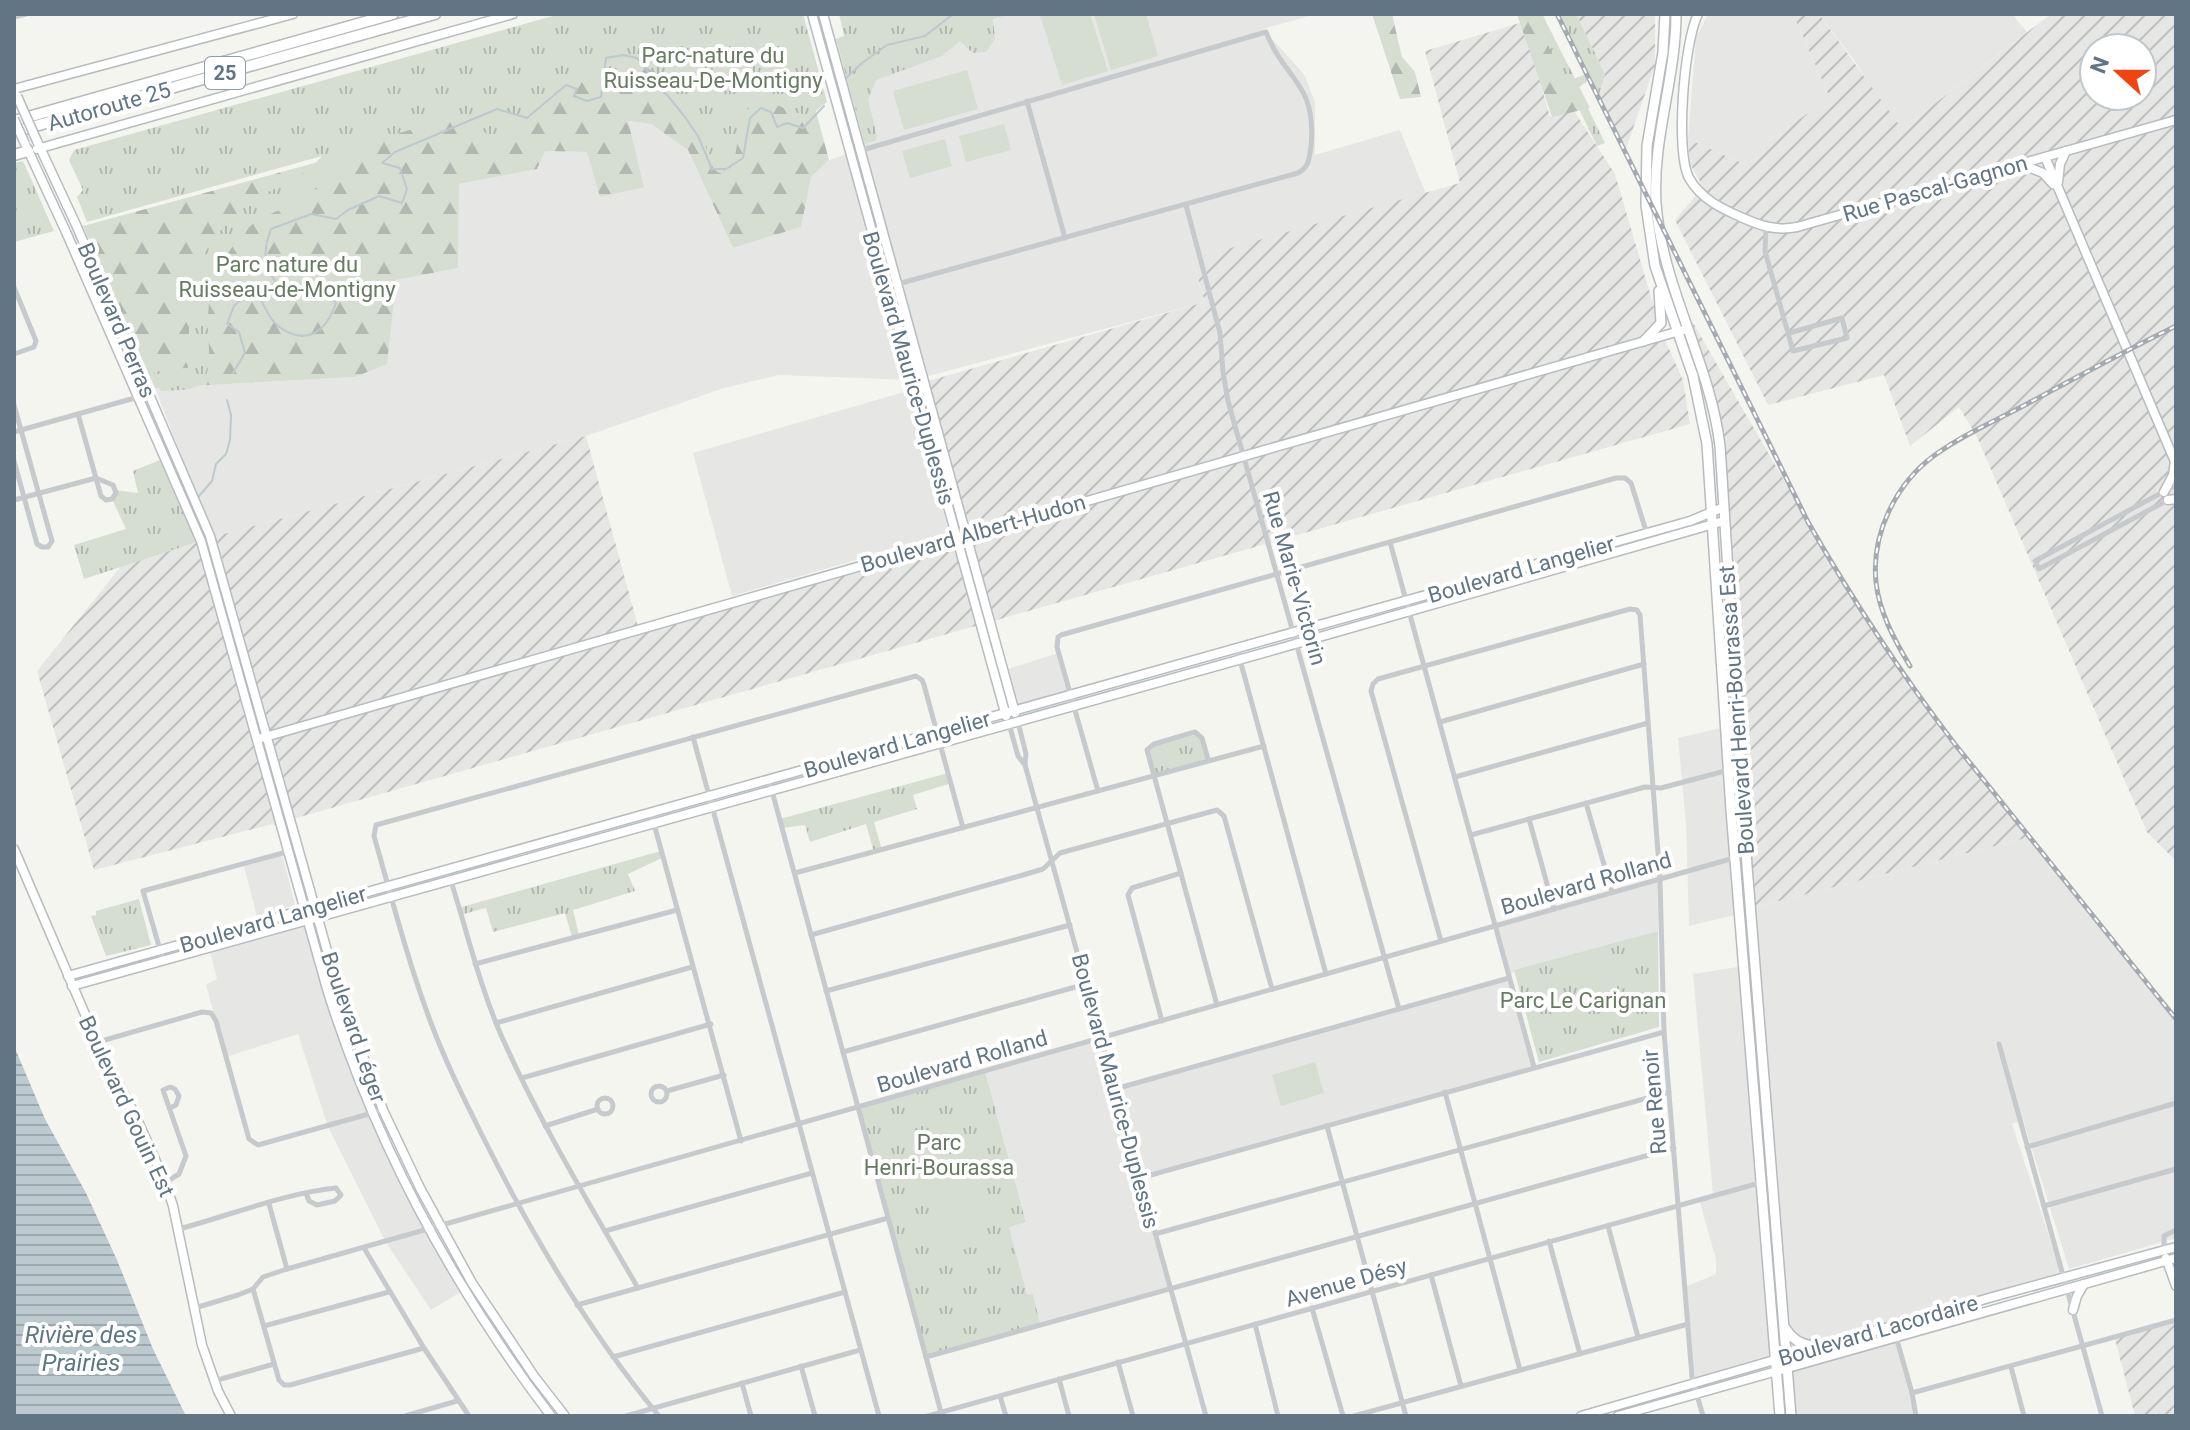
<svg xmlns="http://www.w3.org/2000/svg" width="2190" height="1430" viewBox="0 0 2190 1430" font-family="Roboto,sans-serif">
  <style>
    .built { fill: #e6e7e4 }
    .industrial { fill: url(#industrial-furrows); fill-rule: evenodd }
    .forest { fill: url(#forest-firs) }
    .park { fill: url(#park-tufts) }
    .garden { fill: #d6ddd1 }
    .water { fill: url(#water-rules) }
    .lines { fill: none; stroke-linecap: round; stroke-linejoin: round }
    .stream { stroke: #bcc9ce; stroke-width: 2 }
    .secondary-casing { stroke: #b6bcc0; stroke-width: 11 }
    .primary-casing { stroke: #b7bbbf; stroke-width: 12 }
    .highway-casing { stroke: #b6babd; stroke-width: 13 }
    .street { stroke: #c7cacd; stroke-width: 5 }
    .secondary { stroke: #fff; stroke-width: 8 }
    .primary { stroke: #fff; stroke-width: 9 }
    .highway { stroke: #fff; stroke-width: 10 }
    .rail-casing { stroke: #a4aab0; stroke-width: 5 }
    .rail { stroke: #fff; stroke-width: 2; stroke-dasharray: 6; stroke-linecap: butt }
    .secondary-bridge-casing { stroke: #b6bcc0; stroke-width: 11; stroke-linecap: butt }
    .secondary-bridge { stroke: #fff; stroke-width: 8 }
    .labels { text-anchor: middle; stroke-width: 8; stroke-linejoin: round; paint-order: stroke }
    .shield { fill: #fff; stroke: #909eaa; stroke-width: 2 }
    .shield-label { font-size: 20px; font-weight: bold; fill: #617585 }
    .park-label { font-size: 22px; fill: #667b61; stroke: #fff }
    .street-label { font-size: 22px; fill: #617585; stroke: #fff }
    .water-label { font-size: 24px; font-style: italic; fill: #5c7882; stroke: #fff }
  </style>
  <defs>
    <pattern id="industrial-furrows" width="10" height="10" patternUnits="userSpaceOnUse" patternTransform="scale(2)"><rect width="10" height="10" fill="#e6e7e4"/><path d="M-1 1l2-2M0 10L10 0M9 11l2-2" fill="none" stroke="#bec0be"/></pattern>
    <pattern id="forest-firs" width="22" height="20" patternUnits="userSpaceOnUse" patternTransform="scale(2)"><rect width="22" height="20" fill="#d6ddd1"/><path d="M5 1l3.5 6h-7zM16 11l3.5 6h-7z" fill="#b1b8af"/></pattern>
    <pattern id="park-tufts" width="24" height="20" patternUnits="userSpaceOnUse" patternTransform="scale(2)"><rect width="24" height="20" fill="#d6ddd1"/><path d="M3 7l-1-3M5 7V3M7 7l1-3M15 17l-1-3M17 17v-4M19 17l1-3" fill="none" stroke="#b1b8af"/></pattern>
    <pattern id="water-rules" width="6" height="5" patternUnits="userSpaceOnUse" patternTransform="scale(2)"><rect width="6" height="5" fill="#bcc9ce"/><path d="M0 2.5h6" fill="none" stroke="#9ca8ad"/></pattern>
  </defs>
  <rect width="100%" height="100%" fill="#f5f5f0"/>
  <g class="built">
    <polygon points="1005,14 1316,14 1263,29 1304,74 1315,102 1315,155 1400,130 1426,194 1195,268 1205,302 921,378 841,80"/>
    <polygon points="1708,14 1793,14 1830,98 1752,152 1744,164 1688,139 1696,38"/>
    <polygon points="1819,14 2012,14 2027,32 1902,129 1887,112 1854,60"/>
    <polygon points="627,121 651,124 688,150 733,248 801,227 811,176 829,160 850,153 913,380 779,375 724,388 586,436 213,537 155,388 355,377 396,280 458,268 459,184 537,169 544,151 587,152 644,187"/>
    <polygon points="911,390 949,533 732,596 693,453"/>
    <polygon points="1058,653 1071,696 1015,712 1002,671"/>
    <polygon points="1725,727 1739,914 1689,926 1686,824 1678,738"/>
    <polygon points="2030,837 2176,1015 2176,1238 2069,1269 2023,1120 2012,1124 2063,1278 1786,1357 1751,908"/>
    <polygon points="282,853 295,905 257,917 243,863"/>
    <polygon points="1660,879 1658,931 1515,970 1509,978 1534,1067 1140,1178 1170,1287 1040,1324 1033,1295 1027,1296 1008,1227 1026,1221 985,1071 1101,1038 1114,1089 1508,978 1496,925"/>
    <polygon points="308,919 373,1114 464,1290 431,1310 385,1241 328,1127 298,1034 226,1057 206,985 217,979 209,947"/>
    <polygon points="1744,966 1776,1359 1694,1385 1685,1287 1716,1274 1716,1260 1699,1199 1713,1195 1693,974"/>
    <polygon points="1897,1338 1915,1416 1791,1416 1787,1368"/>
  </g>
  <g class="industrial">
    <polygon points="1576,14 1655,14 1655,65 1626,149 1598,99 1605,74"/>
    <path d="M1793,14H1819L1902,129L2051,14H2176V861L2147,832L1977,437L1959,407L1910,446L1884,375L1768,405L1675,220L1703,187L1690,164L1688,139L1744,164L1752,152L1830,98ZM2094,48H2142V96H2094Z"/>
    <polygon points="1523,22 1550,117 1574,111 1615,174 1661,331 1683,380 1690,424 296,818 292,824 282,827 273,824 94,870 37,671 122,565 213,537 586,436 639,630 965,536 921,378 932,380 1205,302 1195,268 1206,255 1460,183 1425,51"/>
    <polygon points="1677,295 1808,522 1942,733 1954,743 2030,837 1751,908 1720,446"/>
    <polygon points="2176,1320 2176,1416 2135,1416 2115,1339"/>
  </g>
  <g class="forest">
    <polygon points="657,14 803,63 829,160 811,177 801,227 733,248 688,150 651,124 628,121 644,187 600,197 587,152 545,151 537,169 459,184 458,268 396,280 387,364 355,377 155,388 83,226 318,162 360,103"/>
    <polygon points="1372,14 1392,14 1402,57 1415,72 1421,97 1400,99"/>
    <polygon points="1517,14 1542,14 1590,108 1552,117"/>
  </g>
  <g class="park">
    <path d="M560,14H803L827,102C820,106 816,114 806,114C783,115 756,80 741,123C737,138 737,153 732,167L719,173C706,164 709,147 701,134C695,121 683,118 674,108C660,93 663,71 640,65L548,91L522,122L507,135L500,137L488,135L463,115L353,146C340,169 320,190 297,202C280,211 262,215 248,228C236,240 224,258 216,274C210,285 209,303 208,316C206,334 216,375 198,386C188,391 172,390 161,391L154,373L165,369L188,368C187,358 189,348 189,337C189,319 189,300 193,282C199,252 230,215 255,199C282,183 299,182 322,156L87,222L77,197L83,190L69,160L74,150Z"/>
    <polygon points="839,14 1010,14 993,19 995,39 986,52 973,53 960,41 942,56 876,80 868,99 877,137 876,140 865,144 836,39 844,36"/>
    <polygon points="1533,14 1542,14 1574,79 1586,74 1556,14 1576,14 1605,74 1598,99 1589,80 1578,88 1605,143 1597,146"/>
    <polygon points="23,161 54,231 14,242 14,163"/>
    <polygon points="160,460 197,542 84,579 74,545 126,529 112,499 115,490 138,493 133,471"/>
    <polygon points="1199,734 1208,759 1153,775 1148,747"/>
    <polygon points="948,773 952,783 913,795 917,809 874,822 882,850 874,853 866,824 810,842 805,825 782,828 780,819"/>
    <polygon points="661,851 662,858 628,874 635,891 573,910 579,935 572,937 565,913 493,932 486,908 460,915 458,908"/>
    <polygon points="139,899 151,945 106,956 91,916 96,915 96,911"/>
    <polygon points="1658,931 1659,1027 1539,1062 1514,970"/>
    <polygon points="985,1071 1026,1222 1009,1227 1027,1295 1033,1294 1040,1324 926,1357 858,1107"/>
  </g>
  <g class="garden">
    <polygon points="1045,14 1090,14 1108,71 1062,85 1040,15"/>
    <polygon points="1094,14 1146,14 1158,56 1111,70"/>
    <polygon points="967,70 978,109 904,130 893,91"/>
    <polygon points="1004,124 1011,150 966,162 959,136"/>
    <polygon points="945,139 952,166 910,178 902,151"/>
    <polygon points="862,806 866,822 817,835 812,819"/>
    <polygon points="1597,950 1603,953 1614,991 1612,997 1600,1001 1594,997 1583,959 1586,953"/>
    <polygon points="1315,1062 1324,1093 1281,1106 1272,1075"/>
    <polygon points="968,1160 990,1242 943,1255 921,1173"/>
  </g>
  <polygon class="water" points="14,1046 45,1119 86,1193 117,1260 153,1349 186,1416 14,1416"/>
  <g class="lines">
    <g class="stream">
      <polyline points="846,78 862,63 887,45 925,36 953,14"/>
      <path d="M233,373L245,353L239,332L227,324L234,306L244,297L260,298C265,307 269,319 278,326C306,347 326,332 336,303L327,289L308,287L286,292C264,274 261,255 271,229L311,214L336,219L348,210L379,196L402,203L407,189L400,168L382,163L395,152L497,109L527,118L566,85L577,89L574,96L587,101L601,97L606,58L623,55L637,58L685,117L698,136L712,169H726L743,158L750,118L761,108L771,112L777,127L787,123L803,128L824,106"/>
      <polyline points="199,496 212,481 216,464 226,454 230,440 231,415 227,400"/>
    </g>
    <g class="secondary-casing">
      <g id="secondary">
        <polyline points="812,14 1006,716"/>
        <polyline points="823,14 1015,713"/>
        <path d="M1698,14C1684,42 1675,151 1689,178C1701,199 1722,209 1743,218C1761,226 1777,231 1797,227L2176,120"/>
        <polyline points="14,89 293,14"/>
        <polyline points="37,141 77,227 210,536 337,986 383,1110 420,1188 472,1283 534,1376 565,1416"/>
        <path d="M27,148L66,232L201,541L327,989C375,1143 453,1287 551,1416"/>
        <polyline points="37,149 513,14"/>
        <polyline points="2045,157 2176,464"/>
        <polyline points="2021,164 2043,173 2053,184"/>
        <polyline points="2058,182 2060,164 2066,151"/>
        <polyline points="2164,492 2173,475 2175,461"/>
        <polyline points="2168,500 2176,499"/>
        <polyline points="258,739 1683,330"/>
        <polyline points="14,849 97,1042 137,1119 165,1182 173,1206 202,1345 218,1391 231,1416"/>
        <polyline points="68,976 1690,521 1724,507"/>
        <polyline points="72,986 1288,646 1724,521"/>
        <polyline points="2166,1258 2176,1286"/>
        <polyline points="2073,1310 2077,1296 2084,1284"/>
        <polyline points="1581,1416 1996,1296 2176,1247"/>
        <polyline points="1618,1416 2176,1258"/>
      </g>
    </g>
    <g class="primary-casing">
      <g id="primary">
        <polyline points="1665,14 1663,52 1647,146 1646,205 1655,266 1693,376 1707,444 1731,810 1780,1416"/>
        <path d="M1676,14C1676,78 1652,139 1656,203C1662,288 1710,362 1720,446L1747,866L1791,1416"/>
        <polyline points="1644,341 1661,323 1659,291"/>
        <path d="M1786,1329C1794,1343 1809,1348 1825,1345"/>
      </g>
    </g>
    <g class="highway-casing">
      <g id="highway">
        <polyline points="14,121 393,14"/>
        <polyline points="14,132 435,14"/>
        <polyline points="14,155 28,151"/>
      </g>
    </g>
    <g class="street">
      <polyline points="14,17 26,14"/>
      <polyline points="1027,101 1065,238"/>
      <path d="M859,151L1266,32C1285,81 1317,82 1311,147C1309,159 1309,167 1298,173L887,287"/>
      <polyline points="1186,205 1220,333 1223,372 1228,401 1399,1009"/>
      <polyline points="1766,227 1765,251 1793,351 1847,338 1842,318 1789,333"/>
      <polyline points="14,287 36,341 34,347 14,354"/>
      <polyline points="14,405 52,541 48,547 42,547 37,544 14,461"/>
      <polyline points="78,414 101,496 106,500 112,499 116,493 113,485 96,478"/>
      <polyline points="14,432 149,394"/>
      <polyline points="14,500 96,478"/>
      <polyline points="2168,500 2039,569 2035,561 2176,485"/>
      <polyline points="1390,542 1534,1067"/>
      <polyline points="1237,649 1326,974"/>
      <polyline points="1018,722 1026,754 1025,764"/>
      <polyline points="1440,722 1644,664"/>
      <polyline points="1009,724 1018,756 1025,765 1206,1416"/>
      <polyline points="693,737 879,1416"/>
      <polyline points="1208,759 1202,738 1195,732 1154,744 1147,750 1217,1005"/>
      <polyline points="1455,777 1648,723"/>
      <polyline points="769,780 942,1416"/>
      <polyline points="1098,791 1057,647 1058,637 1061,635 1616,478 1625,478 1631,483 1647,534"/>
      <polyline points="1586,803 1612,892"/>
      <polyline points="651,813 741,1141"/>
      <polyline points="1529,819 1554,909"/>
      <polyline points="1471,835 1645,787 1661,788 1740,767"/>
      <polyline points="795,873 1264,746"/>
      <path d="M450,878C467,931 479,984 501,1035C540,1123 590,1205 638,1288"/>
      <polyline points="811,935 1023,875 1043,869 1060,853 1217,810 1224,816 1272,989"/>
      <polyline points="1441,941 1371,691 1373,684 1378,679 1630,609 1637,610 1640,615 1660,879 1664,1032 1692,1377 1703,1416"/>
      <polyline points="163,960 143,891 290,851"/>
      <polyline points="475,964 677,910"/>
      <polyline points="826,991 1070,925"/>
      <polyline points="1162,1021 1128,895 1132,888 1181,873"/>
      <polyline points="496,1023 692,967"/>
      <polyline points="98,1042 202,1012 211,1013 216,1021 249,1139 258,1145 383,1110"/>
      <polyline points="1999,1044 2102,1416"/>
      <polyline points="843,1052 1086,984"/>
      <polyline points="522,1078 711,1024"/>
      <circle cx="659" cy="1094" r="8"/>
      <polyline points="1115,1089 1509,978"/>
      <polyline points="667,1091 724,1075"/>
      <polyline points="1445,1092 1520,1370"/>
      <circle cx="605" cy="1106" r="8"/>
      <polyline points="545,1126 598,1109"/>
      <polyline points="1327,1126 1406,1416"/>
      <polyline points="2027,1147 2176,1103"/>
      <polyline points="1140,1178 1664,1032"/>
      <polyline points="166,1182 179,1174 186,1156 163,1090 170,1087 175,1089 179,1096 176,1105 170,1108"/>
      <polyline points="269,1204 287,1269"/>
      <polyline points="2044,1206 2176,1169"/>
      <polyline points="1608,1226 1638,1337"/>
      <path d="M179,1229C228,1216 285,1193 336,1188L341,1195L335,1201L317,1205L309,1201L306,1193"/>
      <polyline points="605,1231 812,1173"/>
      <polyline points="1155,1234 1669,1092"/>
      <polyline points="1549,1241 1580,1354"/>
      <polyline points="364,1248 424,1348 469,1416"/>
      <polyline points="2164,1250 2164,1236 2176,1230"/>
      <polyline points="1431,1275 1461,1386"/>
      <polyline points="253,1289 279,1380 284,1385 290,1385 424,1348"/>
      <polyline points="577,1305 888,1218"/>
      <polyline points="195,1308 238,1295 253,1289 263,1277 287,1269 1734,858"/>
      <polyline points="1312,1308 1343,1416"/>
      <polyline points="1255,1324 1278,1416"/>
      <polyline points="264,1326 389,1292"/>
      <polyline points="1893,1326 1912,1393 1916,1416"/>
      <polyline points="613,1357 845,1292"/>
      <polyline points="926,1357 1674,1148"/>
      <polyline points="1118,1362 1133,1416"/>
      <polyline points="801,1366 815,1416"/>
      <polyline points="2011,1367 2024,1416"/>
      <polyline points="1059,1379 1069,1416"/>
      <polyline points="214,1381 274,1364"/>
      <polyline points="742,1383 751,1416"/>
      <polyline points="1912,1393 2176,1320"/>
      <polyline points="1000,1396 1006,1416"/>
      <polyline points="405,1416 457,1401"/>
      <polyline points="626,1416 860,1350"/>
      <path d="M659,1416C589,1332 533,1237 484,1139C465,1101 446,1063 431,1023C408,962 392,899 374,836L376,825L916,676L922,680L924,685L963,828"/>
      <polyline points="928,1416 1763,1182"/>
      <polyline points="1354,1416 1688,1324"/>
    </g>
    <use href="#secondary" class="secondary"/>
    <use href="#primary" class="primary"/>
    <use href="#highway" class="highway"/>
    <g class="rail-casing">
      <g id="rail">
        <path d="M1557,14L1808,522C1852,599 1900,672 1954,743L2176,1019"/>
        <path d="M1910,666C1895,641 1879,612 1876,582C1871,534 1896,483 1935,455C1962,435 1995,421 2025,405C2075,378 2125,351 2176,326"/>
      </g>
    </g>
    <use href="#rail" class="rail"/>
    <g class="secondary-bridge-casing">
      <g id="secondary-bridge">
        <polyline points="17,96 37,141"/>
        <polyline points="14,119 25,144"/>
      </g>
    </g>
    <use href="#secondary-bridge" class="secondary-bridge"/>
  </g>
  <g class="labels">
    <rect class="shield" x="205" y="57" width="40" height="32" rx="6"/>
    <g class="shield-label">
      <text x="225" y="80">25</text>
    </g>
    <g class="park-label">
      <text x="713" y="63">Parc-nature du<tspan x="713" dy="25">Ruisseau-De-Montigny</tspan></text>
      <text x="287" y="272">Parc nature du<tspan x="287" dy="25">Ruisseau-de-Montigny</tspan></text>
      <text x="1583" y="1008">Parc Le Carignan</text>
      <text x="939" y="1150">Parc<tspan x="939" dy="25">Henri-Bourassa</tspan></text>
    </g>
    <g class="street-label">
      <text transform="translate(109 106) rotate(-16)" y="8">Autoroute 25</text>
      <text transform="translate(1935 188) rotate(-16)" y="8">Rue Pascal-Gagnon</text>
      <text transform="translate(117 320) rotate(67)" y="8">Boulevard Perras</text>
      <text transform="translate(909 368) rotate(74)" y="8">Boulevard Maurice-Duplessis</text>
      <text transform="translate(973 533) rotate(-16)" y="8">Boulevard Albert-Hudon</text>
      <text transform="translate(1521 569) rotate(-16)" y="8">Boulevard Langelier</text>
      <text transform="translate(1295 578) rotate(74)" y="8">Rue Marie-Victorin</text>
      <text transform="translate(1736 710) rotate(-94)" y="8">Boulevard Henri-Bourassa Est</text>
      <text transform="translate(897 744) rotate(-16)" y="8">Boulevard Langelier</text>
      <text transform="translate(1586 883) rotate(-16)" y="8">Boulevard Rolland</text>
      <text transform="translate(273 919) rotate(-16)" y="8">Boulevard Langelier</text>
      <text transform="translate(354 1027) rotate(71)" y="8">Boulevard Léger</text>
      <text transform="translate(962 1061) rotate(-16)" y="8">Boulevard Rolland</text>
      <text transform="translate(1116 1091) rotate(75)" y="8">Boulevard Maurice-Duplessis</text>
      <text transform="translate(1654 1102) rotate(-95)" y="8">Rue Renoir</text>
      <text transform="translate(127 1106) rotate(65)" y="8">Boulevard Gouin Est</text>
      <text transform="translate(1346 1282) rotate(-16)" y="8">Avenue Désy</text>
      <text transform="translate(1878 1330) rotate(-16)" y="8">Boulevard Lacordaire</text>
    </g>
    <g class="water-label">
      <text x="81" y="1343">Rivière des<tspan x="81" dy="28">Prairies</tspan></text>
    </g>
  </g>
  <rect width="2190" height="1430" fill="none" stroke="#617585" stroke-width="32"/>
  <g transform="translate(2118 72) rotate(291)"><circle r="38" fill="#ffffff" stroke="#c0c8ce" stroke-width="2"/>
  <path d="M0-6L14 30L0 20L-14 30Z" fill="#f24413"/>
  <text y="-12" font-size="22" font-weight="bold" text-anchor="middle" fill="#617585">N</text>
  </g>
</svg>
